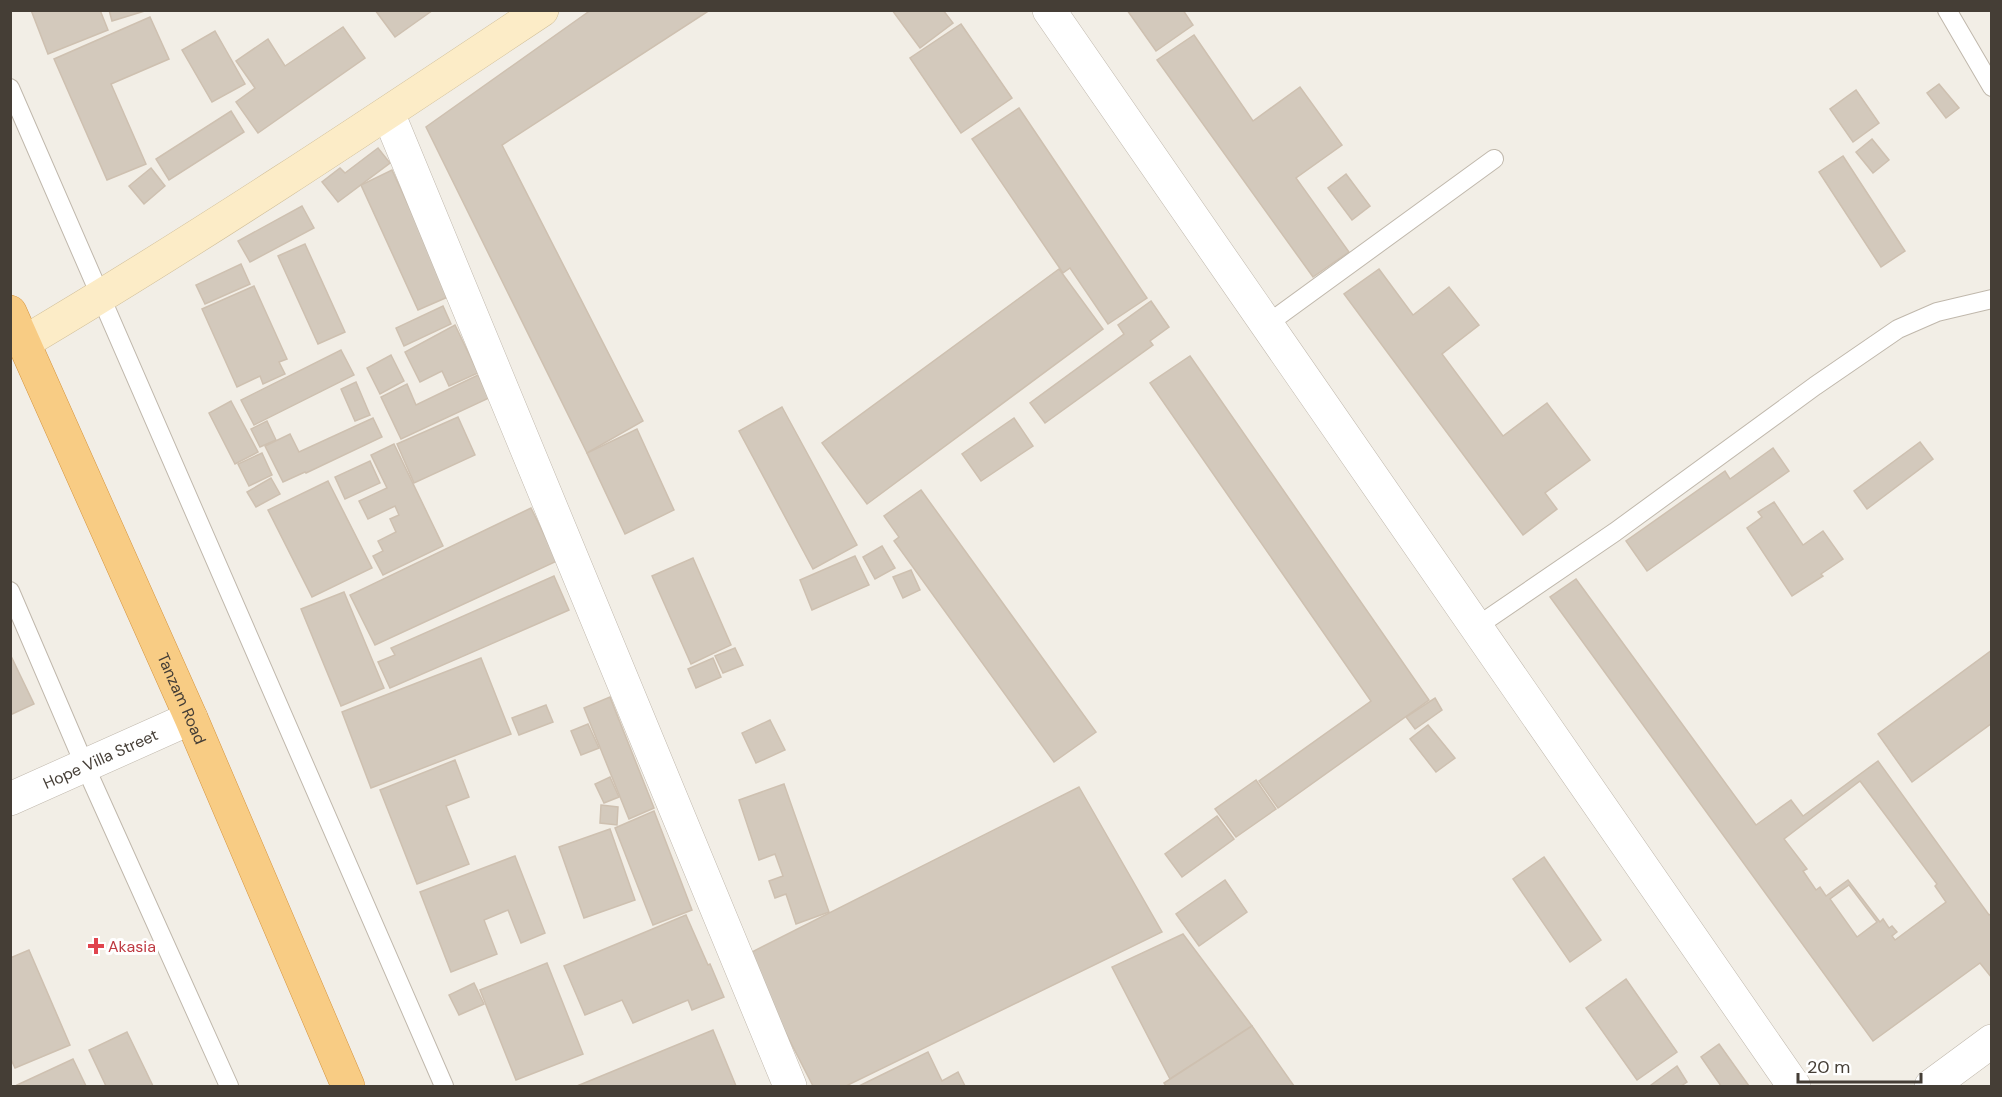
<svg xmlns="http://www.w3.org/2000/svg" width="2002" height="1097" viewBox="0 0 2002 1097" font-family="'DM Sans',sans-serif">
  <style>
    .building { fill: #d3c9bc; stroke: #cec0b0; stroke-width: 1.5; fill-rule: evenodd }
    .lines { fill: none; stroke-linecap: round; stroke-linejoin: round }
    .service-casing { stroke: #c0b8ac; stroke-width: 20 }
    .minor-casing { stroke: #c0b8ac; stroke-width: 34 }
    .tertiary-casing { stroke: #c0b8ac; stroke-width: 34 }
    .secondary-casing { stroke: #d0be98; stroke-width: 34 }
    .trunk-casing { stroke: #d5943e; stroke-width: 34 }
    .service { stroke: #fff; stroke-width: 18 }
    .minor { stroke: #fff; stroke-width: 33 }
    .tertiary { stroke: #fff; stroke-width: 33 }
    .secondary { stroke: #fcecc7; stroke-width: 33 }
    .trunk { stroke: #f8cc84; stroke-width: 33 }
    .health-dot { fill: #e0444e; stroke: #fff; stroke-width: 2 }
    .labels { text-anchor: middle; stroke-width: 6; stroke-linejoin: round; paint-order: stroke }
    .street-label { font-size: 16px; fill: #453e36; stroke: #fff }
    .health-label { font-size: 16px; fill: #be3a42; stroke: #fff; text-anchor: start }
  </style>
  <rect width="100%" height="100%" fill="#f2eee6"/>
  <g class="building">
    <polygon points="31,10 100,10 108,30 48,54"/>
    <polygon points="109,10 148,10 112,21"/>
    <polygon points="375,10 433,10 395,37"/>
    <polygon points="591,10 710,10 502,145 643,421 587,453 426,127"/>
    <polygon points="892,10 943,10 953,23 920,48"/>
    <polygon points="1127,10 1183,10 1193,25 1156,51"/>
    <polygon points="150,17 169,59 111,84 146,164 107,180 54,59"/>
    <polygon points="961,24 1012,98 961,133 910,58"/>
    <polygon points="343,27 365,58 258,133 236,102 255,88 236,61 268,39 285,66"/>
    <polygon points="215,31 245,84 212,102 182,50"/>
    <polygon points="1194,35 1253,121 1300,87 1342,145 1296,178 1349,252 1313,277 1157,60"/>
    <polygon points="1939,84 1959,108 1946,118 1927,93"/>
    <polygon points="1856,90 1879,123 1853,142 1830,109"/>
    <polygon points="1019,108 1147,298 1108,324 1070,268 1063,273 972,139"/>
    <polygon points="231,111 244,132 169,180 156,159"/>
    <polygon points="1872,139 1889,160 1873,173 1856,152"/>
    <polygon points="378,148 390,163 338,202 322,182 340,168 345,173"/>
    <polygon points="1843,156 1905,251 1881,267 1819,172"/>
    <polygon points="151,168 165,186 144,204 129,186"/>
    <polygon points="392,170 450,296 418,310 361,185"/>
    <polygon points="1346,174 1370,206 1352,220 1328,188"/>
    <polygon points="302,206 314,228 250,262 238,241"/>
    <polygon points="305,244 345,332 318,344 278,256"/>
    <polygon points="241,264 250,284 205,304 196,285"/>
    <polygon points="1059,269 1103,329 867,504 822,443"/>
    <polygon points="1379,269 1413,315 1449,287 1479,325 1442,354 1503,436 1547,403 1590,460 1545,493 1557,509 1523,535 1344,294"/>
    <polygon points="254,286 287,359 279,362 285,374 263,384 260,376 237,387 202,309"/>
    <polygon points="1151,301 1169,327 1150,341 1153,345 1045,423 1030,403 1124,334 1118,325"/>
    <polygon points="443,306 451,324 404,346 396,328"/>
    <polygon points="455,325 478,373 449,386 442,371 420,382 405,352"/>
    <polygon points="341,350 354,375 254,425 241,400"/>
    <polygon points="391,355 404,381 380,394 367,368"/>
    <polygon points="1190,356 1429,700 1278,808 1259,781 1371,701 1150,383"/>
    <polygon points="478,375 489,398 401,439 381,397 407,384 416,405"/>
    <polygon points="356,382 370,415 355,421 341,389"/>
    <polygon points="231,401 258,452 235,464 209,413"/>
    <polygon points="782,407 857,545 813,569 739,431"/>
    <polygon points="458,417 475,455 414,483 397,444"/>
    <polygon points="373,418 382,437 306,473 305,472 283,482 265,446 290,434 299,452"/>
    <polygon points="1014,418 1033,446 981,481 962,454"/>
    <polygon points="267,421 276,440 260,447 251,429"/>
    <polygon points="637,429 674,510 625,534 587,453"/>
    <polygon points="1920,442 1933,459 1867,509 1854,491"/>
    <polygon points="394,444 443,546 383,575 373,556 383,551 378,541 396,532 390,519 399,515 395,506 368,519 359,501 387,488 371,455"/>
    <polygon points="1773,448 1789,471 1647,571 1626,541 1725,471 1730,479"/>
    <polygon points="262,453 272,475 249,486 238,464"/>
    <polygon points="370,461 380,483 345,499 335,477"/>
    <polygon points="271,478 280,494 256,507 247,492"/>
    <polygon points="328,481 372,568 312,597 268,510"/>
    <polygon points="921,490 1096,732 1054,762 894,541 899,537 884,516"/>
    <polygon points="1774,502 1803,545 1823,531 1843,559 1821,574 1823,576 1792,596 1747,528 1762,517 1758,512"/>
    <polygon points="531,508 557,561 375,645 350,595"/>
    <polygon points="882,546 895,568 875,579 863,557"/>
    <polygon points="855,556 869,585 812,610 800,580"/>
    <polygon points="693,558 731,645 691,664 652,576"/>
    <polygon points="911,570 920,590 903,598 893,577"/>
    <polygon points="554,576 569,610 390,688 378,662 395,655 391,648"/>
    <path d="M1576,579L1756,825L1791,800L1803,816L1878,761L1989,915L1992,913V978L1980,963L1873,1041L1550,597ZM1860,781L1937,884L1935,886L1946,902L1895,940L1892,936L1897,932L1892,926L1889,928L1883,919L1880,922L1848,880L1826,896L1820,887L1816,890L1803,871L1807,869L1784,839ZM1849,885L1877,922L1857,937L1830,899Z"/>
    <polygon points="344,592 384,688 341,706 301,609"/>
    <polygon points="735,648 743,665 723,673 715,656"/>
    <polygon points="1992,650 1992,723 1912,782 1878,734"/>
    <polygon points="10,654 34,704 10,715"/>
    <polygon points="481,658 511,734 371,788 342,712"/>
    <polygon points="713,658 721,677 696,688 688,669"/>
    <polygon points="610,697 654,808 629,819 584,708"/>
    <polygon points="1435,698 1442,710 1415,729 1406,717"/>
    <polygon points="546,705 553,722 519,735 512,718"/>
    <polygon points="770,720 785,750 756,763 742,733"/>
    <polygon points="588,724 599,748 581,755 571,731"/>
    <polygon points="1428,725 1455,758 1436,772 1410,739"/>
    <polygon points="455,760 469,797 446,806 469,864 417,884 380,790"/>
    <polygon points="610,777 619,797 604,803 595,784"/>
    <polygon points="1256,780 1276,809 1236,837 1215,809"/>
    <polygon points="784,784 829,912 796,924 786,894 775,898 769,881 783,876 775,854 759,860 739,800"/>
    <polygon points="1079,787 1162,932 846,1086 813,1086 746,955"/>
    <polygon points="601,805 618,807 617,825 600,823"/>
    <polygon points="654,811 692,910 653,925 615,828"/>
    <polygon points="1217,816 1234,839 1182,877 1165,854"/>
    <polygon points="610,829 635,900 584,918 559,847"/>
    <polygon points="515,856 545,933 521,943 508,910 484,920 497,954 451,972 420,892"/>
    <polygon points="1544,857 1601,940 1570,962 1513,879"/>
    <polygon points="1225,880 1247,912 1199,946 1176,914"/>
    <polygon points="686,915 708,965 710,964 724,997 692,1010 688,1000 633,1023 622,1000 585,1015 564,966"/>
    <polygon points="1183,934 1252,1026 1170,1079 1112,967"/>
    <polygon points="29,950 70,1045 15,1068 10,1057 10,958"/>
    <polygon points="547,963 583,1054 516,1080 480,990"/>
    <polygon points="1626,979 1677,1052 1637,1080 1586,1008"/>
    <polygon points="474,983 484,1004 459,1015 449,995"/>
    <polygon points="1252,1026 1294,1086 1166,1086 1164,1083"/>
    <polygon points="713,1030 736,1086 577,1086"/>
    <polygon points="127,1032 153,1086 106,1086 89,1050"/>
    <polygon points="1719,1044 1749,1086 1721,1086 1701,1057"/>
    <polygon points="928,1052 942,1081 958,1072 965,1086 859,1086"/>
    <polygon points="73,1059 86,1086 18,1086 17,1085"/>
    <polygon points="1677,1066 1687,1082 1681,1086 1652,1086 1651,1085"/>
  </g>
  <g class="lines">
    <g class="service-casing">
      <g id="service">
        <polyline points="1947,10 1992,87"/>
        <polyline points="10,88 444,1086"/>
        <polyline points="1266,325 1494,159"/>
        <polyline points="10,591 85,766 229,1086"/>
        <polyline points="1476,627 1615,532 1815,386 1898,329 1937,312 1992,299"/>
      </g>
    </g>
    <g class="minor-casing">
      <g id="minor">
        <polyline points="1049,10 1794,1086"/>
        <polyline points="388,113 790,1086"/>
        <path id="s1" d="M10,799L191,718"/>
      </g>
    </g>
    <g class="tertiary-casing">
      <polyline id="tertiary" points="1931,1086 1992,1041"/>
    </g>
    <g class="secondary-casing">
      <path id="secondary" d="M23,343C200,238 371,124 542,10"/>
    </g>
    <g class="trunk-casing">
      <g id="trunk">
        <path id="s2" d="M10,312L191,718L348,1086"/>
      </g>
    </g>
    <use href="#service" class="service"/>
    <use href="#minor" class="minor"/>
    <use href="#tertiary" class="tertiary"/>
    <use href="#secondary" class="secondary"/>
    <use href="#trunk" class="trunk"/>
  </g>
  <path class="health-dot" d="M93 937h6v6h6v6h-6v6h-6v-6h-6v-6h6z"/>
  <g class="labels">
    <g class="street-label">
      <text dy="6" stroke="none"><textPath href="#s2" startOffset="423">Tanzam Road</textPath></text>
      <text dy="6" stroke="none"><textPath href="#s1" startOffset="99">Hope Villa Street</textPath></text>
    </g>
    <g class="health-label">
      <text x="108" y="952">Akasia</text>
    </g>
  </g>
  <rect width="2002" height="1097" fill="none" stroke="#453e36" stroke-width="24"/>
  <path d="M1798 1073v9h123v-9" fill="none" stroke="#453e36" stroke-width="3"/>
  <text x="1807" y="1073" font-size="18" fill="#453e36" stroke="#ffffff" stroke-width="4.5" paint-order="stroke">20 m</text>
</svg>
